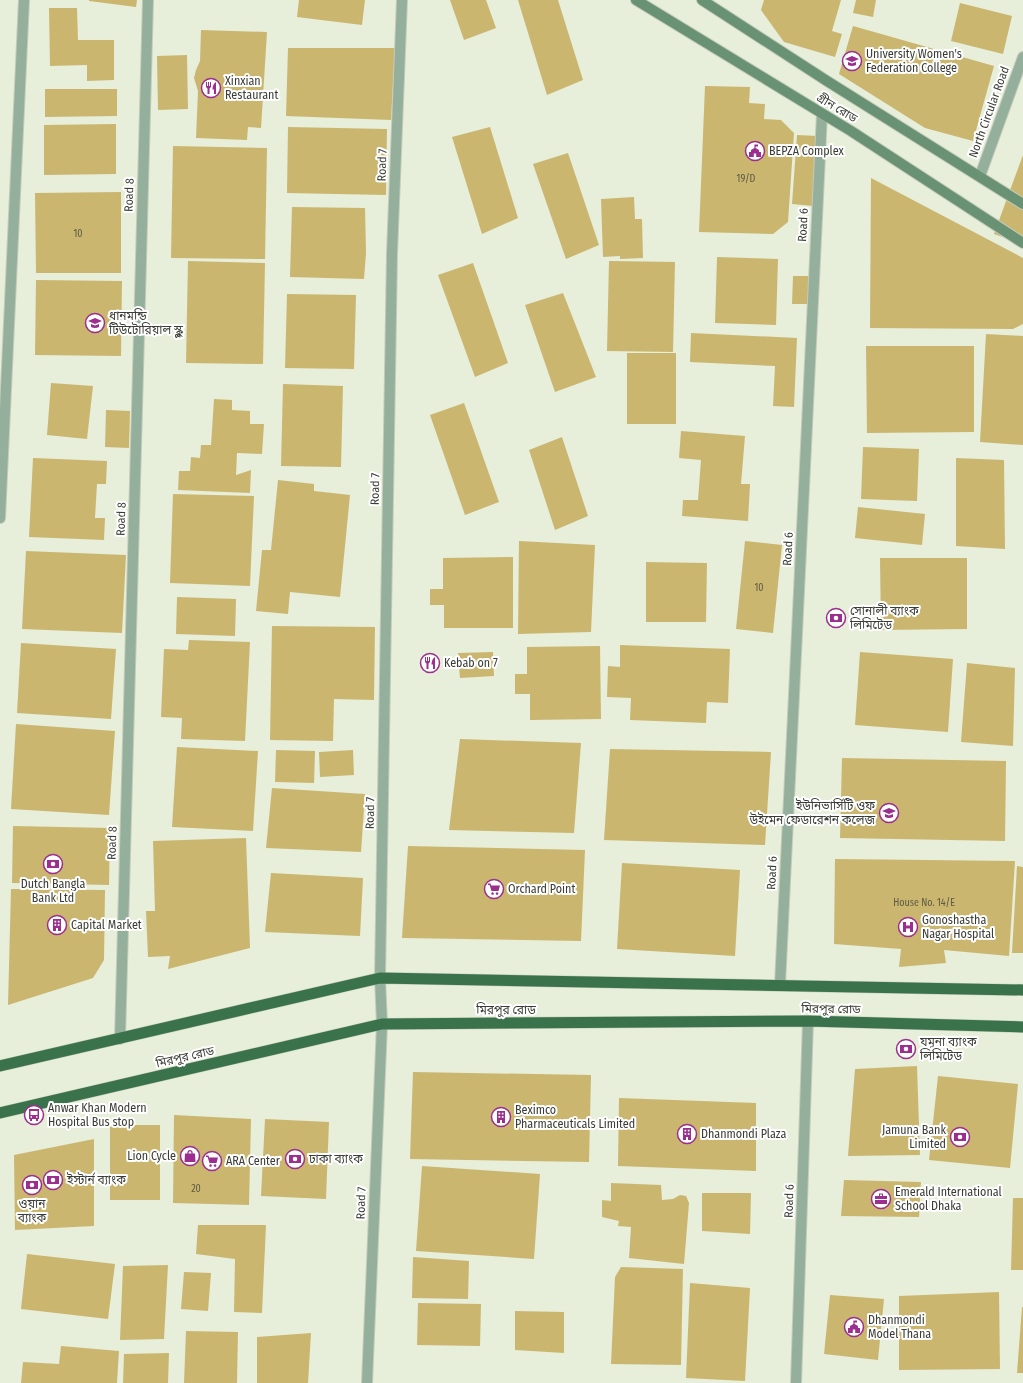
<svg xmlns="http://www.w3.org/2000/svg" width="1023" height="1383" viewBox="0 0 1023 1383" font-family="'Fira Sans Condensed','Noto Sans Bengali',sans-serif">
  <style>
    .building { fill: #cbb670 }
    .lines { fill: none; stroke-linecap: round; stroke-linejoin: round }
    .minor-casing { stroke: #c4cbb9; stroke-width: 12 }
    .secondary-casing { stroke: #c4cbb9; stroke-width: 12 }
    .trunk-casing { stroke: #c4cbb9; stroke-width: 12 }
    .minor { stroke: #94af9b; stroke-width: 10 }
    .secondary { stroke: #699174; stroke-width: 10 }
    .trunk { stroke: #3a724c; stroke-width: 11 }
    .labels { text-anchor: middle; stroke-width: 4; stroke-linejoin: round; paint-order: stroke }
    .number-label { font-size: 10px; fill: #5e5b44 }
    .poi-label { font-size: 12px; fill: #3a3d35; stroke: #fff; text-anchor: start }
    .street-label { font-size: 12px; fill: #3a3d35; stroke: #fff }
  </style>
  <rect width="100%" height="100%" fill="#e7eeda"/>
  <g class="building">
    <polygon points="89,0 137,0 136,7 89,1"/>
    <polygon points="299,0 365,0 362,25 297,17"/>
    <polygon points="450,0 486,0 496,28 464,40"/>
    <polygon points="518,0 558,0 583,80 547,95"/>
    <polygon points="764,0 841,0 832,31 842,34 835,57 784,42 761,10"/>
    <polygon points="856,0 876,0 873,17 853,13"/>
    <polygon points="960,3 1012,16 1003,54 951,41"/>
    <polygon points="49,8 77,8 78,40 114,40 114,80 87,81 87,65 50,66"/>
    <polygon points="853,26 994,66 973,141 925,128 839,74"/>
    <polygon points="201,30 267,32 261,128 248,127 247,140 196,138 198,91 194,78 196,70 200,61"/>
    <polygon points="288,48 395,48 391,120 286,116"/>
    <polygon points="187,55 188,109 158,110 157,56"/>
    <polygon points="705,86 750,87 749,103 765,104 764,119 781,120 794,133 788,222 773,234 699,232"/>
    <polygon points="45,89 117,89 117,116 45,117"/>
    <polygon points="116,124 116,174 44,175 44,125"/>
    <polygon points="288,127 387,129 386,195 287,193"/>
    <polygon points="490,127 518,218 482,234 452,137"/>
    <polygon points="797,135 818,136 813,206 792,204"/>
    <polygon points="173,146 267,148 265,259 171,258"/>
    <polygon points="568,153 599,245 566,259 533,164"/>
    <polygon points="1023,155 1023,244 994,234"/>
    <polygon points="871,178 1023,258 1023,324 1013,329 870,328"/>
    <polygon points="121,192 121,273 36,273 35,193"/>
    <polygon points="634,197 635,219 642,219 643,258 620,259 620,256 603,257 601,199"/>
    <polygon points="292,207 365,208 366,253 364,279 290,277"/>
    <polygon points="717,257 778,259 776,325 715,323"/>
    <polygon points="188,261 265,263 263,364 186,363"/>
    <polygon points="609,261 675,262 673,352 607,351"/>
    <polygon points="473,263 508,363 475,377 438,275"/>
    <polygon points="793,276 809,276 808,304 792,304"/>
    <polygon points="36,280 122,281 121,356 35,355"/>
    <polygon points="563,293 596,377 555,392 525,305"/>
    <polygon points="287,294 356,295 354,369 285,368"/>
    <polygon points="691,333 797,338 794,407 773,406 775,366 690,362"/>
    <polygon points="986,334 1023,336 1023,445 980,442"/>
    <polygon points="866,346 974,346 974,432 867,433"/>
    <rect x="627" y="353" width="49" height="71"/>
    <polygon points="51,383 93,386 87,439 47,435"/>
    <polygon points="283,384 343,386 341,467 281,466"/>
    <polygon points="214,399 232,400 232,410 250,411 250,424 264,424 262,454 237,453 236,475 251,470 250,493 178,490 179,471 190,471 191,457 200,458 201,445 211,445"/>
    <polygon points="464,403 499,502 465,515 430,415"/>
    <polygon points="106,410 130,411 129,448 105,447"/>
    <polygon points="681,431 745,436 741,484 750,484 748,521 682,516 683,500 698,500 701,460 679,458"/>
    <polygon points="562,437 588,516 555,530 529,450"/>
    <polygon points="863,447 919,449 917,501 861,499"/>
    <polygon points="33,458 107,461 106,484 97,484 95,518 105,518 104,540 29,537"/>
    <polygon points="956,458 1004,460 1005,549 956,546"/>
    <polygon points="278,480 314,484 314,491 350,495 340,597 290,592 288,614 256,611 262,550 271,550"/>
    <polygon points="173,494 254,496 250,586 170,583"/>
    <polygon points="858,507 925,514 922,545 855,538"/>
    <polygon points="519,541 595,545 591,632 518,634"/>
    <polygon points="745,541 782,545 773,633 736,629"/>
    <polygon points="26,551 126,555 122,633 22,629"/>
    <polygon points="513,557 513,628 444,628 444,605 430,605 430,589 443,589 443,558"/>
    <polygon points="880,558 967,558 967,629 881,630"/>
    <polygon points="646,562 707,563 706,622 646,622"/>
    <polygon points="177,597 236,599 235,636 176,634"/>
    <polygon points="272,626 375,627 374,700 334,699 333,741 270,740"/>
    <polygon points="189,640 250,642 245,741 181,739 182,718 161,717 164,649 188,650"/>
    <polygon points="21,643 116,649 111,719 17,713"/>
    <polygon points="620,645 730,649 728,703 707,702 706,723 630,720 631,698 607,697 608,666 620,667"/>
    <polygon points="600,646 601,719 530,720 530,694 515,694 515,674 527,674 527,647"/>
    <polygon points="493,652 494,676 460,678 458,653"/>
    <polygon points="860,652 953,659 948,732 855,725"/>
    <polygon points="967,663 1015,668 1013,746 961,742"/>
    <polygon points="16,724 115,731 109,815 11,809"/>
    <polygon points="460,739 581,743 574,833 449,830"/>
    <polygon points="177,747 258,751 253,831 172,827"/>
    <polygon points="610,749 771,752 765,845 604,840"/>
    <polygon points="276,750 315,751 314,783 275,782"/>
    <polygon points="353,750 354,775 320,777 319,752"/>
    <polygon points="842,758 1006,761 1005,841 840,838"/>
    <polygon points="272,788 365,794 361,852 266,848"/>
    <polygon points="13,826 110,828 109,885 12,883"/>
    <polygon points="246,838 250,948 168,969 170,956 148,957 146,911 155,911 153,841"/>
    <polygon points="408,846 585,850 581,941 402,938"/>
    <polygon points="835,859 1015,861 1009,956 944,950 946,963 899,967 901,949 834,944"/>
    <polygon points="622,863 740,870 735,956 617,949"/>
    <polygon points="1017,866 1023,867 1023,953 1012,953"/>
    <polygon points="271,873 363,878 360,936 265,932"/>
    <polygon points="11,889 105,890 104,960 93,978 8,1005"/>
    <polygon points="917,1066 920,1155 848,1156 855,1069"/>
    <polygon points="413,1072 591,1075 589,1162 410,1159"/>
    <polygon points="938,1076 1018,1084 1010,1168 929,1160"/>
    <polygon points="619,1098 756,1103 756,1171 618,1166"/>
    <polygon points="174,1115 251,1119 249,1205 173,1203"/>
    <polygon points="265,1119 329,1122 326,1199 261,1196"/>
    <rect x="110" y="1125" width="50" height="75"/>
    <polygon points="94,1139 94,1226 15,1230 14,1155"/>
    <polygon points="422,1166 540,1174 534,1259 416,1251"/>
    <polygon points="844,1180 921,1182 919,1217 841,1216"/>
    <polygon points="611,1183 661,1185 662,1200 673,1199 680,1195 686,1196 689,1203 684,1264 629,1258 631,1227 618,1226 619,1221 602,1217 602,1200 611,1201"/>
    <polygon points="702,1193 751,1193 750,1234 702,1231"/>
    <polygon points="1013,1198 1023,1198 1023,1270 1011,1270"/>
    <polygon points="198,1225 266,1225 262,1313 234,1312 235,1259 196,1254"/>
    <polygon points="27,1254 115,1264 108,1319 21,1309"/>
    <polygon points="413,1257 469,1261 468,1299 412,1298"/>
    <polygon points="168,1265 164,1339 120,1340 123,1266"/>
    <polygon points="621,1267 683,1269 681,1365 611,1364 615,1277"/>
    <polygon points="184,1272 211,1273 208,1311 181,1309"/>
    <polygon points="690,1283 750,1288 745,1381 686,1378"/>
    <polygon points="999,1292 1000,1369 899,1370 899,1296"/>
    <polygon points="830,1295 884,1299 878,1360 824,1354"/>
    <polygon points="418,1303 481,1304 480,1346 417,1345"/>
    <polygon points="1022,1307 1023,1307 1023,1373 1017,1373"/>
    <polygon points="515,1311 564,1312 564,1353 515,1350"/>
    <polygon points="186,1331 238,1332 237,1383 184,1383"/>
    <polygon points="311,1333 308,1383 257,1383 257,1337"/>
    <polygon points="61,1346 119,1351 117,1383 21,1383 23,1362 59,1364"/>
    <polygon points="169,1353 168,1383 123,1383 124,1354"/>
  </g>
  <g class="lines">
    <g class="minor-casing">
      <g id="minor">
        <polyline points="980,176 1023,57"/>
        <polyline points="0,518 24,0"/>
        <polyline points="780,985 822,114"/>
        <polyline points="120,1039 148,0"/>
        <polyline points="367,1383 382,1024 380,978 392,253 402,0"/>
        <polyline points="796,1383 808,1021"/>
      </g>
    </g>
    <g class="secondary-casing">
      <g id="secondary">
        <polyline points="636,0 851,131 1023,243"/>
        <polyline points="702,0 827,81 1023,204"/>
      </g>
    </g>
    <g class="trunk-casing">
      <g id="trunk">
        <polyline points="0,1066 380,978 1023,990"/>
        <polyline points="0,1113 382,1024 808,1021 1023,1027"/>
      </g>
    </g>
    <use href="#minor" class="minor"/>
    <use href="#secondary" class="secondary"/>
    <use href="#trunk" class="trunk"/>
  </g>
  <defs>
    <g id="university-ring" transform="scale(1)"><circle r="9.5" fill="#fff" stroke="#9b2e8e" stroke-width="1.5"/><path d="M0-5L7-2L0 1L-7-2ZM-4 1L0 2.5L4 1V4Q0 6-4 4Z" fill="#9b2e8e"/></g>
    <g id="restaurant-ring" transform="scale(1)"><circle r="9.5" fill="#fff" stroke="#9b2e8e" stroke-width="1.5"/><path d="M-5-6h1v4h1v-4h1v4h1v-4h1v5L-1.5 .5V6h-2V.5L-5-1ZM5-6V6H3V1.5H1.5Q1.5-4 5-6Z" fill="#9b2e8e"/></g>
    <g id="civic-ring" transform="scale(1)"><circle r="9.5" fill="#fff" stroke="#9b2e8e" stroke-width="1.5"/><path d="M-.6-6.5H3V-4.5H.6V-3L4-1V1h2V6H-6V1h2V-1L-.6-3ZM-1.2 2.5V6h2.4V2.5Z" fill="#9b2e8e"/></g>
    <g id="school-ring" transform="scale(1)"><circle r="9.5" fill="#fff" stroke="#9b2e8e" stroke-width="1.5"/><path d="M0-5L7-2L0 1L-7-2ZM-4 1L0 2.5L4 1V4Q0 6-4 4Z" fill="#9b2e8e"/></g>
    <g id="bank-ring" transform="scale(1)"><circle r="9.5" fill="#fff" stroke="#9b2e8e" stroke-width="1.5"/><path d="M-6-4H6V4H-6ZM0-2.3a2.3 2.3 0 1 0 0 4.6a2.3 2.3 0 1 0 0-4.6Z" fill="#9b2e8e"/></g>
    <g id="supermarket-ring" transform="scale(1)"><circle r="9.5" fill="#fff" stroke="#9b2e8e" stroke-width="1.5"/><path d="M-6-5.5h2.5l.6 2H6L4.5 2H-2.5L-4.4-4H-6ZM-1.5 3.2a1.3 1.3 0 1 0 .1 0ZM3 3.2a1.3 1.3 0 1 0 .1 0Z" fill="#9b2e8e"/></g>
    <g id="building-ring" transform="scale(1)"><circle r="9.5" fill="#fff" stroke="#9b2e8e" stroke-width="1.5"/><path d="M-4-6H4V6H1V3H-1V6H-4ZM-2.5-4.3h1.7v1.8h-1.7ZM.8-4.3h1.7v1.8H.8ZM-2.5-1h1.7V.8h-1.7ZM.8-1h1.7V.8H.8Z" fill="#9b2e8e"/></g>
    <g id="hospital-ring" transform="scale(1)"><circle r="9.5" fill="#fff" stroke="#9b2e8e" stroke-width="1.5"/><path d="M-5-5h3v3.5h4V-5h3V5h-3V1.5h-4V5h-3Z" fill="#9b2e8e"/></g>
    <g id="bus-ring" transform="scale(1)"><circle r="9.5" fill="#fff" stroke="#9b2e8e" stroke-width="1.5"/><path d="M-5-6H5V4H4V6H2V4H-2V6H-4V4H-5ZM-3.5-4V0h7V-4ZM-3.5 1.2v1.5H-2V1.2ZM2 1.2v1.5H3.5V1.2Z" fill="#9b2e8e"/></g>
    <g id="shop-ring" transform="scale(1)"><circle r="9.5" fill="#fff" stroke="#9b2e8e" stroke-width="1.5"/><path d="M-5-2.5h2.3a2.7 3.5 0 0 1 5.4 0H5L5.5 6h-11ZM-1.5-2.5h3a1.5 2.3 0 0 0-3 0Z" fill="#9b2e8e"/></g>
    <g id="office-ring" transform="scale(1)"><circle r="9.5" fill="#fff" stroke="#9b2e8e" stroke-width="1.5"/><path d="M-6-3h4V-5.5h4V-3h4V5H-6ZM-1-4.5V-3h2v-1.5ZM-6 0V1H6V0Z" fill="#9b2e8e"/></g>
  </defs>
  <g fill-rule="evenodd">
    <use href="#university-ring" x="852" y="61"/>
    <use href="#restaurant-ring" x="211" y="88"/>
    <use href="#civic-ring" x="755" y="151"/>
    <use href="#school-ring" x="95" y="323"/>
    <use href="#bank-ring" x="836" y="618"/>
    <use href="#restaurant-ring" x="430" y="663"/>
    <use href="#university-ring" x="889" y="813"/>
    <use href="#bank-ring" x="53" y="864"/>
    <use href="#supermarket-ring" x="494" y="889"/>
    <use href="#building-ring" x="57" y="925"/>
    <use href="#hospital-ring" x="908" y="927"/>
    <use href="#bank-ring" x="906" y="1049"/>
    <use href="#bus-ring" x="34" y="1115"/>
    <use href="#building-ring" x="501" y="1117"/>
    <use href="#building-ring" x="687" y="1134"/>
    <use href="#bank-ring" x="960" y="1137"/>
    <use href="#shop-ring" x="190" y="1156"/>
    <use href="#bank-ring" x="295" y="1159"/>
    <use href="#supermarket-ring" x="212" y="1161"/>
    <use href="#bank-ring" x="53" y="1180"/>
    <use href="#bank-ring" x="32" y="1185"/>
    <use href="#office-ring" x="881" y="1199"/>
    <use href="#civic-ring" x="854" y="1327"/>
  </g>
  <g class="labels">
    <g class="number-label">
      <text x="746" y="182">19/D</text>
      <text x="78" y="237">10</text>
      <text x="759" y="591">10</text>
      <text x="924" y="906">House No. 14/E</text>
      <text x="196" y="1192">20</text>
    </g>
    <g class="poi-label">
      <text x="866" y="58">University Women's<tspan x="866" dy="14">Federation College</tspan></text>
      <text x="225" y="85">Xinxian<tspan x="225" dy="14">Restaurant</tspan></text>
      <text x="769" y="155">BEPZA Complex</text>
      <text x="109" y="320">ধানমন্ডি<tspan x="109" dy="14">টিউটোরিয়াল স্কুল</tspan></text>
      <text x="850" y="615">সোনালী ব্যাংক<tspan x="850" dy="14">লিমিটেড</tspan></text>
      <text x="444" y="667">Kebab on 7</text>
      <text x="875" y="810" text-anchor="end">ইউনিভার্সিটি ওফ<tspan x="875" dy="14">উইমেন ফেডারেশন কলেজ</tspan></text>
      <text x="53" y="888" text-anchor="middle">Dutch Bangla<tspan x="53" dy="14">Bank Ltd</tspan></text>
      <text x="508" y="893">Orchard Point</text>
      <text x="922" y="924">Gonoshastha<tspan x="922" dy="14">Nagar Hospital</tspan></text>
      <text x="71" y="929">Capital Market</text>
      <text x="920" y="1046">যমুনা ব্যাংক<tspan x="920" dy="14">লিমিটেড</tspan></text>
      <text x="48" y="1112">Anwar Khan Modern<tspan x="48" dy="14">Hospital Bus stop</tspan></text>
      <text x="515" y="1114">Beximco<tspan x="515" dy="14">Pharmaceuticals Limited</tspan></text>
      <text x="946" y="1134" text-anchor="end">Jamuna Bank<tspan x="946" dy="14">Limited</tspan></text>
      <text x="701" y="1138">Dhanmondi Plaza</text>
      <text x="176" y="1160" text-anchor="end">Lion Cycle</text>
      <text x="309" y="1163">ঢাকা ব্যাংক</text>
      <text x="226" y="1165">ARA Center</text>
      <text x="67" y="1184">ইস্টার্ন ব্যাংক</text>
      <text x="895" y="1196">Emerald International<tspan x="895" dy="14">School Dhaka</tspan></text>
      <text x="32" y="1208" text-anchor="middle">ওয়ান<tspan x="32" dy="14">ব্যাংক</tspan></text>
      <text x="868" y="1324">Dhanmondi<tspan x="868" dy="14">Model Thana</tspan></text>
    </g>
    <g class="street-label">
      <text transform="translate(837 108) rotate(31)" y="4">গ্রীন রোড</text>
      <text transform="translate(989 112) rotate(-70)" y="4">North Circular Road</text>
      <text transform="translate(382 165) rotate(-88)" y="4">Road 7</text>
      <text transform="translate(129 195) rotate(-88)" y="4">Road 8</text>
      <text transform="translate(803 225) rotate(-87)" y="4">Road 6</text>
      <text transform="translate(375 489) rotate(-89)" y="4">Road 7</text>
      <text transform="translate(121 519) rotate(-88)" y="4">Road 8</text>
      <text transform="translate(788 549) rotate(-87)" y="4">Road 6</text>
      <text transform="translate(370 813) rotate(-89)" y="4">Road 7</text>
      <text transform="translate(112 843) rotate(-88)" y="4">Road 8</text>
      <text transform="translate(772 873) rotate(-87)" y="4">Road 6</text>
      <text transform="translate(831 1009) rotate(1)" y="4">মিরপুর রোড</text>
      <text x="506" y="1014">মিরপুর রোড</text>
      <text transform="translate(185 1057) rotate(-13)" y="4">মিরপুর রোড</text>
      <text transform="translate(789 1201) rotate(-88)" y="4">Road 6</text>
      <text transform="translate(361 1203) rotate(-88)" y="4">Road 7</text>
    </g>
  </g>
</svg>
